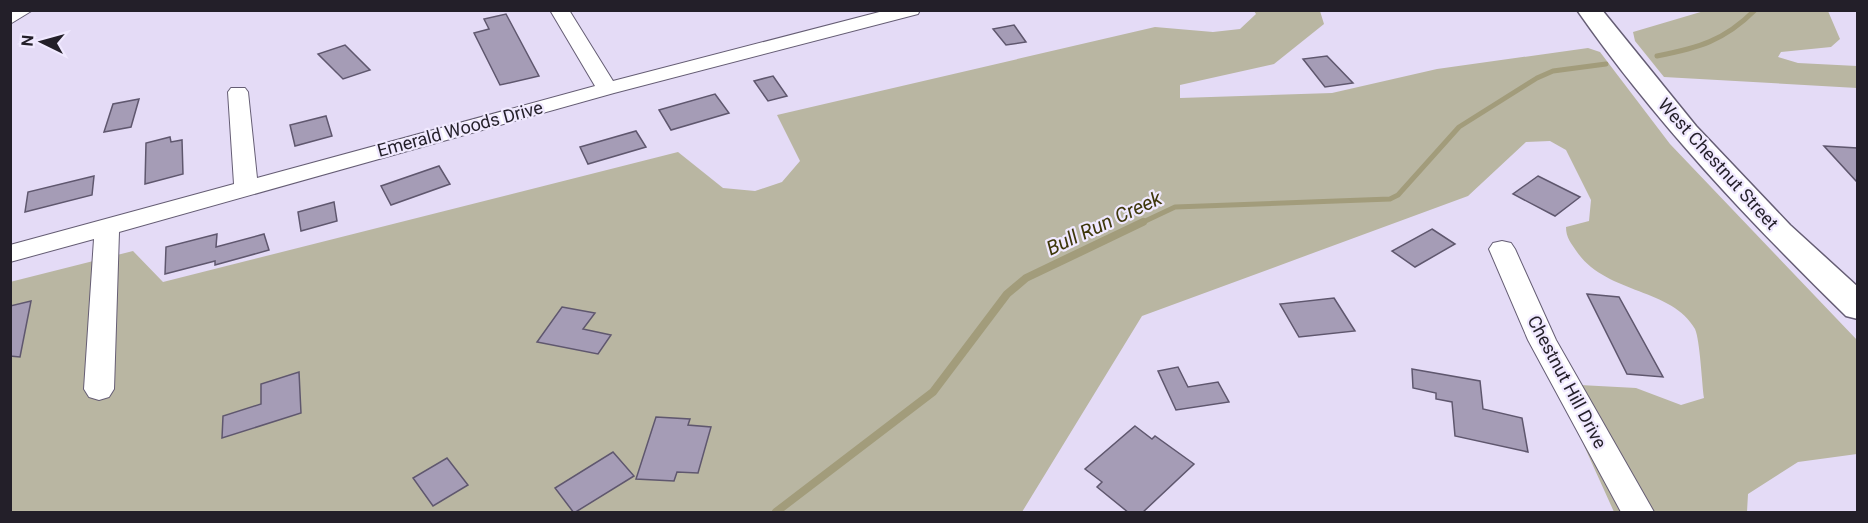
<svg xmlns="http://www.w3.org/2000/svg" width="1868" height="523" viewBox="0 0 1868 523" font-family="Roboto,sans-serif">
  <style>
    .green { fill: #b9b6a2 }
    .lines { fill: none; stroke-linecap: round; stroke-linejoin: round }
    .stream-far1 { stroke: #a29c7b; stroke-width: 5 }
    .stream { stroke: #a29c7b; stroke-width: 8 }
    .building { fill: #a59cb6; stroke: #5f576e; stroke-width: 1.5 }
    .minor-casing { stroke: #655d74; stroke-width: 2 }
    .secondary-casing { stroke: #655d74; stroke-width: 3 }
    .minor { fill: #fff; fill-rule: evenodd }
    .secondary { fill: #fff; fill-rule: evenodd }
    .labels { text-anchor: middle; stroke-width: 4.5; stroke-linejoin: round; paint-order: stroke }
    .street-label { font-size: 18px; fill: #231f29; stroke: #f0e9ff }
    .water-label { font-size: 20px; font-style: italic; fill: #3e370b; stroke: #f0e9ff }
  </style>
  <rect width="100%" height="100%" fill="#e4dbf6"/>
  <g class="green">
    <path d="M1254,11H1320L1324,24L1274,64L1180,85V98L1332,93L1437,69L1588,48L1600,52L1670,144L1857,340V454L1798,462L1748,494L1747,512H1614L1567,408L1580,385L1636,388L1681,405L1704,398C1702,384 1700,340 1695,329C1672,288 1606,294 1577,252C1571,243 1566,238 1566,227L1589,221L1591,200L1566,150L1550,141L1526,142L1468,196L1142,316L1022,512H11L10,282L133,251L163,282L678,152L723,188L755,191L782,182L800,161L777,115L1155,27L1213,32L1240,29L1256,14Z"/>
    <polygon points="1704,11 1828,11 1840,39 1831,47 1781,52 1778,57 1798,63 1857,66 1857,88 1664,77 1635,41 1633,32"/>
  </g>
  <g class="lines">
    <g class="stream-far1">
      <path d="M1657,56C1698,48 1724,41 1755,10"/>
      <polyline points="1139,224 1175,207 1390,199 1398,195 1459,127 1537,78 1553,71 1606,64"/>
    </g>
    <polyline class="stream" points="776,512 933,392 1007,294 1026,278 1143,222"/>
  </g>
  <g class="building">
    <polygon points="506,14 539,76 500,85 474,33 489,29 484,19"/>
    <polygon points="1014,25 1026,42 1006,45 993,29"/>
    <polygon points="345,45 370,70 343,79 318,54"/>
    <polygon points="1327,56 1353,83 1325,87 1303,59"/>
    <polygon points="773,76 787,96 768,101 754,81"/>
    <polygon points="715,94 729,113 671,130 659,110"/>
    <polygon points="139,99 131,127 104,132 113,104"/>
    <polygon points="326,116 332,136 295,146 290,125"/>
    <polygon points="636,131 646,147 588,164 580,147"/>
    <polygon points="170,137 171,142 182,140 183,174 145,184 146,143"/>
    <polygon points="1824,146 1857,148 1857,182"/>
    <polygon points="439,166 450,184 391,205 381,186"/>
    <polygon points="94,176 92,195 25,212 28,192"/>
    <polygon points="1538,176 1580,197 1555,216 1513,194"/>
    <polygon points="334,202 337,221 301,231 298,212"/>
    <polygon points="1432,229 1455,244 1415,267 1392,251"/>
    <polygon points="217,234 216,247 264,234 269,250 215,265 215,261 165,274 166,247"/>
    <polygon points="1587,294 1619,297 1663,377 1627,374"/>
    <polygon points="1334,298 1355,331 1299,337 1280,304"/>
    <polygon points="31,301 20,357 10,356 10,306"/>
    <polygon points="562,307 595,313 583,329 611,335 598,354 537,342"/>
    <polygon points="1178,367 1188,387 1218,382 1229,402 1176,410 1158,371"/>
    <polygon points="1412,369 1480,381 1483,409 1522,418 1528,452 1455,436 1452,402 1436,399 1436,393 1413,388"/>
    <polygon points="299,372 301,413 222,438 223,416 261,404 261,384"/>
    <polygon points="656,417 690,419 688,425 711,427 698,473 677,472 674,481 636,479"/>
    <polygon points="1135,426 1152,439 1155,436 1194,464 1142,513 1129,513 1097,487 1102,482 1085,469"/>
    <polygon points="613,452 634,476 574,513 555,488"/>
    <polygon points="447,458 468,485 433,506 413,478"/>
  </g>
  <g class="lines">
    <g class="minor-casing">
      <g id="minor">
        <polygon points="33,10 10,24 11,10"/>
        <polygon points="550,10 569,10 613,81 887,10 920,10 918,14 614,93 119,232 114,389 109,397 99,400 89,397 84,389 94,239 10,262 10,245 234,184 228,92 231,88 245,88 248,92 257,178 595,86"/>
        <polygon points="1502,241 1511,243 1515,249 1556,340 1654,512 1621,512 1528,340 1489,249 1493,243"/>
      </g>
    </g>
    <g class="secondary-casing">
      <path id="secondary" d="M1577,10H1602L1696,126L1790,225L1858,287V319L1846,316C1749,221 1655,122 1577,10Z"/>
    </g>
    <use href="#minor" class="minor"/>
    <use href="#secondary" class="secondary"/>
  </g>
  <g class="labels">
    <g class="street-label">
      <text transform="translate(460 129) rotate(-15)" y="6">Emerald Woods Drive</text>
      <text transform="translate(1718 164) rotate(48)" y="6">West Chestnut Street</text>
      <text transform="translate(1567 382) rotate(62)" y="6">Chestnut Hill Drive</text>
    </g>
    <g class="water-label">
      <text transform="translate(1104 223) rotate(-25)" y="7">Bull Run Creek</text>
    </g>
  </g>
  <rect width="1868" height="523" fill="none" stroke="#231f29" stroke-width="24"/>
  <g transform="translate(42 42) rotate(275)" stroke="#f0e9ff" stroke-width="4.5" paint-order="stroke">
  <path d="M0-4.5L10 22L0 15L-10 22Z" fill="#231f29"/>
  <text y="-9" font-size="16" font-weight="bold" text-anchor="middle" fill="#231f29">N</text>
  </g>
</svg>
